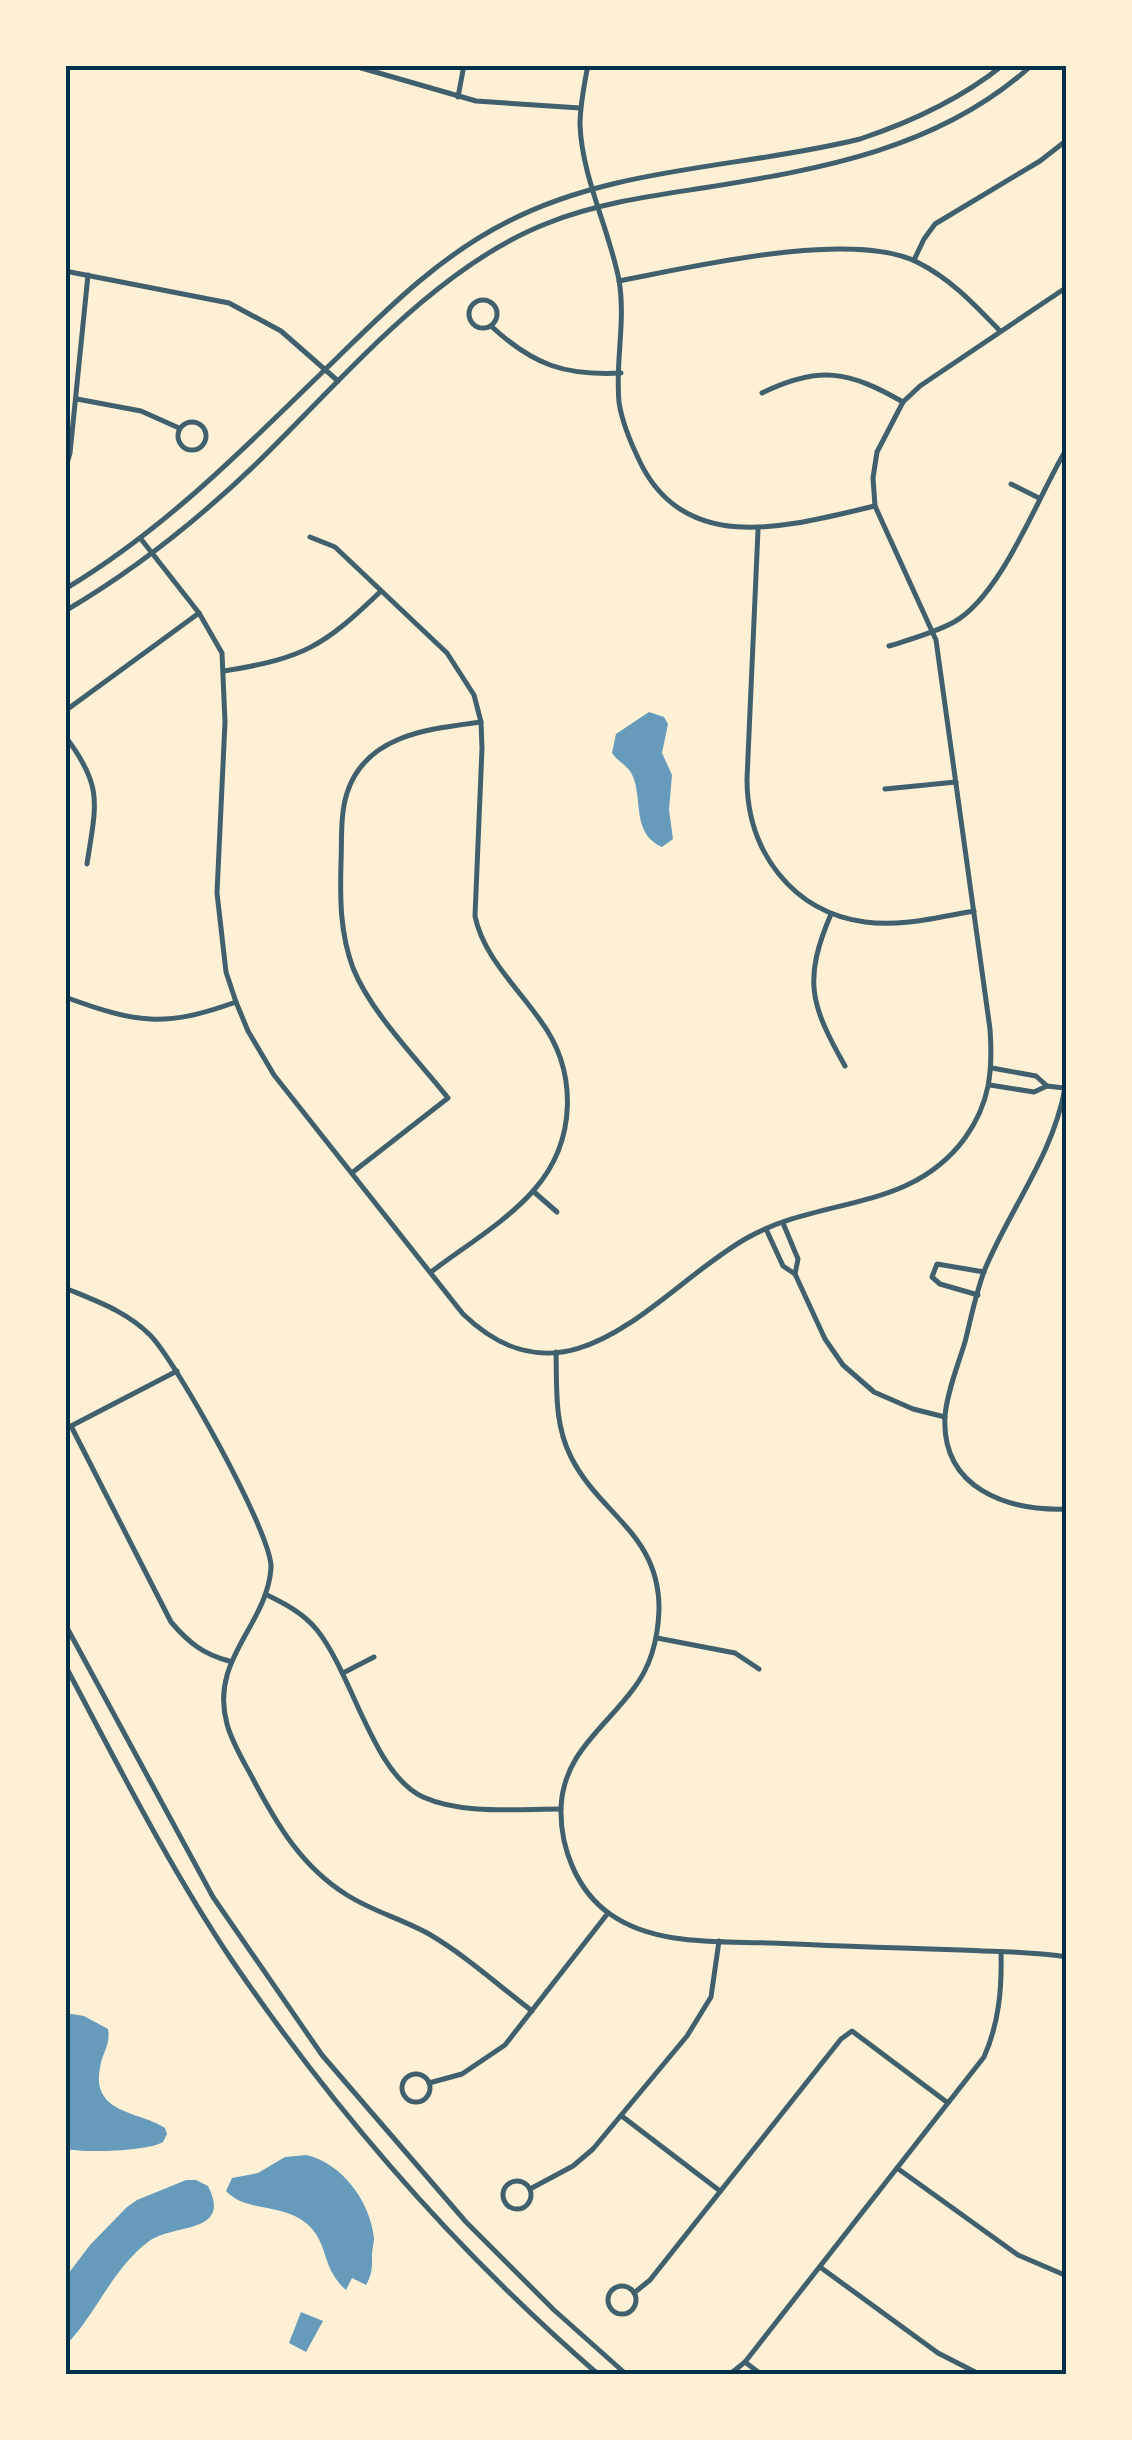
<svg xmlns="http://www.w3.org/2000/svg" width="1132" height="2440" viewBox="0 0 1132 2440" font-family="Quicksand,sans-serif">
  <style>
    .water { fill: #669bbc }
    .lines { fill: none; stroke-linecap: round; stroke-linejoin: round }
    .minor { stroke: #3f606c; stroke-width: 5 }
    .tertiary { stroke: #3f606c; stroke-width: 5 }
    .neatline { fill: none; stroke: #003049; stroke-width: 4 }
  </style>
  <rect width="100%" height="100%" fill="#fdf0d5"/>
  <g class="water">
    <path d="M649,712L664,717L668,724L662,753L672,775L669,810L673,839L662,847C629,832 645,794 630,771C625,764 617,761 612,753L616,734Z"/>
    <path d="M65,2013L84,2016L108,2029C111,2045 102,2053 100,2068C91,2114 139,2111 165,2128L167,2134L163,2142C149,2151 80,2154 65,2148Z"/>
    <path d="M306,2155C342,2163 370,2201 374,2238C374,2244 372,2249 372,2254C372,2265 373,2273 366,2285L352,2278L346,2290C320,2267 330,2243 306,2223C281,2203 245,2212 226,2191L232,2178L258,2173L285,2157Z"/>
    <path d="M186,2180H196L208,2186C233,2235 173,2223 148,2242C112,2269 96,2315 65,2346V2278L90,2245L127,2207L137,2200Z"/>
    <polygon points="301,2312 323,2321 306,2352 289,2343"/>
  </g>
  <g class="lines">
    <g class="minor">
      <polyline points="351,65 476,101 580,108"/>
      <path d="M588,65C584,85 580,105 580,125C582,177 609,229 619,280C626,322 615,362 619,402C622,424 632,446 642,466C690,558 796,524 875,506"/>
      <polyline points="458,97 464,65"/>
      <polyline points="914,260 924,239 935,224 1040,161 1067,140"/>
      <polyline points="65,271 229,303 281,331 338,381"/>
      <path d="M619,281C692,267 851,229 917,262C951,279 974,304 1000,331"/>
      <circle cx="483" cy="314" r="14"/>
      <path d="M491,326C533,365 565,376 621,373"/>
      <path d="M762,393C819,365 849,371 903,402"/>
      <polyline points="77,399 141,411 179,428"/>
      <circle cx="192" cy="436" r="14"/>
      <polyline points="65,470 70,453 88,275"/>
      <polyline points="1011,484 1039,498"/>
      <path d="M758,530L747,779C747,851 792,912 865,922C901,927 939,917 974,911"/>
      <path d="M310,537L335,547L447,653L474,695L481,722L482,748L475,916C483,956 517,987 540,1020C578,1071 577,1141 534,1190C506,1222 465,1246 431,1272"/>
      <path d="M141,539L199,613L222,653L225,722L217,893L226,972L236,1002L248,1031L274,1075L463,1314C571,1418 658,1288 747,1238C821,1196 910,1213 965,1138C990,1103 993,1071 990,1029L936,640L875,506L873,478L877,452L903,402L920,386L1067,287"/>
      <path d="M889,646C911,639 934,633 954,622C1002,595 1038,496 1067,448"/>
      <path d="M224,671C304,658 323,647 381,591"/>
      <polyline points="65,711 199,613"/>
      <path d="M65,736C104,787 96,804 87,864"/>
      <polyline points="885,789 956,782"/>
      <path d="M831,914C803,980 810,1004 845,1066"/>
      <path d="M65,997C136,1023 164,1028 236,1002"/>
      <polyline points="992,1068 1036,1076 1047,1086 1064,1088"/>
      <polyline points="990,1085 1034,1092 1047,1086"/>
      <path d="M1065,1088C1053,1155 1011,1207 985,1269C976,1292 971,1318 965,1342C958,1365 947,1392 945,1416C941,1489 1008,1511 1067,1509"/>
      <path d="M353,1172L448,1098C418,1060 371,1013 353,968C340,933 340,899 341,862C342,840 340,815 347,793C366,734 430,729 481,722"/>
      <polyline points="533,1191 557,1212"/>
      <polyline points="783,1223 798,1259 795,1274"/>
      <polyline points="766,1229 783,1266 795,1274 825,1339 843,1365 874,1392 913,1409 945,1417"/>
      <path d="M65,1288C96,1301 126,1311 150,1335C176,1361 273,1535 271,1568C267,1626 209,1659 227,1724C232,1743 244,1762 253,1779C277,1825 302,1867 347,1895C372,1911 402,1919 429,1934C465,1955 498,1985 532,2011"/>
      <polyline points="978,1295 940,1284 932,1277 937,1264 984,1272"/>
      <path d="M556,1352C557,1387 554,1424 571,1457C600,1515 660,1534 659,1610C658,1638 651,1666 634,1688C605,1728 563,1753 561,1808C560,1848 577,1891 610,1914C655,1946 719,1941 772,1943C835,1946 898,1948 961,1950C996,1952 1032,1951 1067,1957"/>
      <path d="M177,1371L71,1426L171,1622C189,1643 203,1654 229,1661"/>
      <path d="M267,1595C286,1604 304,1614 317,1630C353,1675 373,1774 423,1797C463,1815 518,1809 561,1809"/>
      <polyline points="657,1638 735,1653 759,1669"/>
      <polyline points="343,1673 374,1657"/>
      <circle cx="416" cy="2088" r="14"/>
      <polyline points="429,2083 462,2074 505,2045 608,1913"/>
      <polyline points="623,2117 720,2191"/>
      <polyline points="897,2168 1018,2255 1067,2276"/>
      <circle cx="517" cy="2195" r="14"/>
      <polyline points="530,2189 573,2166 593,2149 687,2036 711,1997 719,1941"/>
      <polyline points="820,2267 938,2353 981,2375"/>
      <circle cx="622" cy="2300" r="14"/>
      <polyline points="634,2293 650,2280 841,2039 852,2031 948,2103"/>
      <polyline points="745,2362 762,2375"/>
      <path d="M729,2375L745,2362L984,2057C999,2023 1002,1989 1001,1952"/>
    </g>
    <g class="tertiary">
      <path d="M65,589C169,527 250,442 336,359C389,307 440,256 507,222C615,166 744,168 860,139C911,122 961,99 1003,65"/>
      <path d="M65,611C135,570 199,519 257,463C342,380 436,266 548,223C598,203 651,196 703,188C821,169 940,149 1032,65"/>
      <polyline points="65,1624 213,1897 322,2055 466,2222 554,2310 627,2375"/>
      <path d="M65,1665C118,1765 169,1867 233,1962C337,2114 459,2254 599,2375"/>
    </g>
  </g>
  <rect width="1132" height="2440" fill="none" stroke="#fdf0d5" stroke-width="135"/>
  <rect x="68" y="68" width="996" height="2304" class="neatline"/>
</svg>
